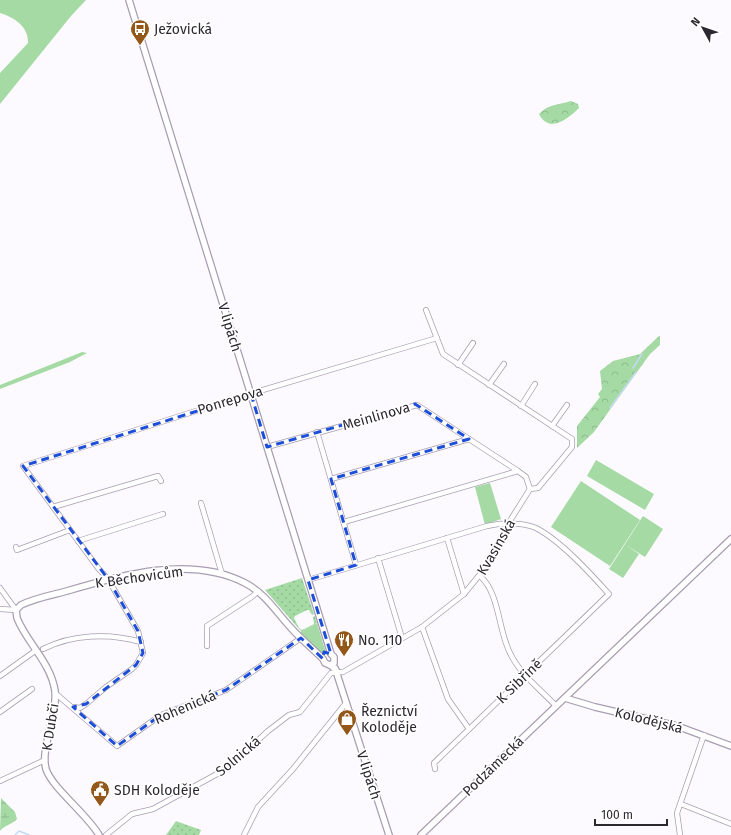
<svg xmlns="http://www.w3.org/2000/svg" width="731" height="835" viewBox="0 0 731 835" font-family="'Fira Sans',sans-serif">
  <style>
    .grass { fill: #a5daa5 }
    .forest { fill: url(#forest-crowns) }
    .wetland { fill: url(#wetland-marsh) }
    .park { fill: url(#park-dots) }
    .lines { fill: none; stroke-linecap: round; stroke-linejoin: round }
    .stream { stroke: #c4daf3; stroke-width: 1.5 }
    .minor-casing { stroke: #a89eb2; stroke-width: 6 }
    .tertiary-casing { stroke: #a89eb2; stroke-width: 8 }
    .minor { stroke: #fff; stroke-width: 4.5 }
    .tertiary { stroke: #fff; stroke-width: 5.5 }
    .marked { fill: none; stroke: #1d4ed8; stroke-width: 3; stroke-dasharray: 8 5; stroke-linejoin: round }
    .labels { text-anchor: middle; stroke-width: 3.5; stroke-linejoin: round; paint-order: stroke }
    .poi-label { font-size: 14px; fill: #2c2830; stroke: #fff; text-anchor: start }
    .street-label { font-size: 14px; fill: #2c2830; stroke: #fff }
  </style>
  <defs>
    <pattern id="forest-crowns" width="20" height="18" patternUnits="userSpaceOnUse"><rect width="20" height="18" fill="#a5daa5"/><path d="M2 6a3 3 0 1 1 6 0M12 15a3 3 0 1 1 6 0" fill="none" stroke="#8ebb8e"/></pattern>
    <pattern id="wetland-marsh" width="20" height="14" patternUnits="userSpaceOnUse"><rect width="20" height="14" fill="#a5daa5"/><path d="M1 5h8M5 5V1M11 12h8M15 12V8" fill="none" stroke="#8ebb8e"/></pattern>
    <pattern id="park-dots" width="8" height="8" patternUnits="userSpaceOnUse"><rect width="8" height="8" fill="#a5daa5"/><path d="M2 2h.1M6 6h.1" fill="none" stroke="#8ebb8e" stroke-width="1.8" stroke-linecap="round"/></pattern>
  </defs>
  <rect width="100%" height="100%" fill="#fcfafe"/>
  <g class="grass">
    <path d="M0,0H86L71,16L0,104V73L28,43C29,27 14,17 0,13Z"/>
    <polygon points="82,352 87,353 70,362 0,389 0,385"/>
    <polygon points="596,460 654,494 645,510 587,476"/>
    <polygon points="581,481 640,520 610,566 551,527"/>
    <polygon points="490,483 501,519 485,525 475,487"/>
    <polygon points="643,516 663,529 645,557 626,545 639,554 623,578 609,569"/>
    <polygon points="317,623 326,653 323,655 300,632"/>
  </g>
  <g class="forest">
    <path d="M571,101L578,104L579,108C568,119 549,134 539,114C548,104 559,105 571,101Z"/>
    <polygon points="659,336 660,336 660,345 650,354 594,432 577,448 577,426 600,397 598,394 602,389 600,371 613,361 640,354"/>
  </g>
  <path class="wetland" d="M1,798L15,812L17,819C12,825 4,825 0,831Z"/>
  <g class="park">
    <polygon points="302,578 314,614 312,615 309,610 307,610 295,616 294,618 299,628 302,630 314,624 313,617 315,616 317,623 302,631 300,630 265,590"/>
    <polygon points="176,821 201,830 199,835 166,835"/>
  </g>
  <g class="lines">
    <g class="stream">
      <polyline points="633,368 642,354"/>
      <polyline points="610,408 636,372"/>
      <polyline points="15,835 19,831 29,835"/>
    </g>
    <g class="minor-casing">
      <g id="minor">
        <polyline points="426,310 443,354 572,439 572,447 538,488 530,489"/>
        <polyline points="458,365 473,343"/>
        <polyline points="489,385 504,364"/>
        <polyline points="521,406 535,384"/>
        <polyline points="552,426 567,405"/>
        <polyline points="317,432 356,565"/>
        <polyline points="267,447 417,405 518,471 526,477 530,489"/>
        <polyline points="331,479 469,439"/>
        <polyline points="201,503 222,574"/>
        <polyline points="53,507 158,476 161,481"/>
        <polyline points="344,522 518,471"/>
        <polyline points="447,538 464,594"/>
        <polyline points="78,541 163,514"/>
        <polyline points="16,547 17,550 70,530"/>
        <polyline points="378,558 402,638"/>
        <path d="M480,576C500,593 498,632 511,655C521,675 541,690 556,706"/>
        <path d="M308,580L487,526C501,523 523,522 536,528C561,541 590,573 609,594L434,763L435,769"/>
        <polyline points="0,588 16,610"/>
        <polyline points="0,609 16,610"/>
        <polyline points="422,627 448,699 469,729"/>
        <polyline points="207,646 207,626 253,596 258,591"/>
        <path d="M43,649C73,634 109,633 141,642"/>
        <polyline points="0,676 35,651"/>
        <polyline points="55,693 117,746 161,715 226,690 301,638"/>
        <polyline points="73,707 80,708 86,704 106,687 132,669 136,665 143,653 138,631 108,579 98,568 23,466 246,395 437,338"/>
        <polyline points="0,712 32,689"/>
        <polyline points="0,781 45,760"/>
        <polyline points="681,804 731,824"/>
        <polyline points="106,835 132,814 153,809 228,768 268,731 289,715 300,712 331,673 343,672 422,627 464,594 486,567 508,524 530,489"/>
        <polyline points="244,835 258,807 293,769 346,703"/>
        <polyline points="680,835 677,813 704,735"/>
      </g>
    </g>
    <g class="tertiary-casing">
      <g id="tertiary">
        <polyline points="129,0 331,654 334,657 334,663 330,665"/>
        <polyline points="335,668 389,835"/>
        <polyline points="565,698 595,707 677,726 731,746"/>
        <path d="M99,835C87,814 52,788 46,769C40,748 58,715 55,691C51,663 27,643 17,618L16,610L21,605C35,598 52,595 67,591C121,575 191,555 245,583C265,593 277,613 292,629C302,640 313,649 323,659L325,663L330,665L336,670"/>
        <polyline points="421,835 731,539"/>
      </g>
    </g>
    <use href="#minor" class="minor"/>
    <use href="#tertiary" class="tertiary"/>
  </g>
  <path class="marked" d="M251,394L267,447L415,404L469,439L331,479L356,565L308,580L331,654L324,652L323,659L301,638L226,690L161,715L117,746L73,707L86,704L136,665L143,653L138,631L108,579L23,466Z"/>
  <defs>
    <g id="bus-pin" transform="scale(1)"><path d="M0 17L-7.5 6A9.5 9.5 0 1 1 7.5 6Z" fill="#94571a" stroke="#fff"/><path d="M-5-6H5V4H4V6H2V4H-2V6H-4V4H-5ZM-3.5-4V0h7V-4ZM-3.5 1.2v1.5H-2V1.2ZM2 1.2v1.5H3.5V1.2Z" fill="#fff"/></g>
    <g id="restaurant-pin" transform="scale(1)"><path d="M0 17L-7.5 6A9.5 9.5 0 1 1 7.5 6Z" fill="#94571a" stroke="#fff"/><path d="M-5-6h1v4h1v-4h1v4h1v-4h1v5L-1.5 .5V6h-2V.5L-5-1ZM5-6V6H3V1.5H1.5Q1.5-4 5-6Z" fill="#fff"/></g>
    <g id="shop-pin" transform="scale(1)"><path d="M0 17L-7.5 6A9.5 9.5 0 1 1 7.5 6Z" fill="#94571a" stroke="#fff"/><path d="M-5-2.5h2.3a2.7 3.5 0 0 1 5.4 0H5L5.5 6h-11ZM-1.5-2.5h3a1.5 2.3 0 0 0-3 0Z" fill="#fff"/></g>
    <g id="civic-pin" transform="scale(1)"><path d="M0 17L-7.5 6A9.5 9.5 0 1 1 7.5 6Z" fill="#94571a" stroke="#fff"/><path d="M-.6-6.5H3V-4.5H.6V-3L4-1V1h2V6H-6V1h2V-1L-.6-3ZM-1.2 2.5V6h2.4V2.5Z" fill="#fff"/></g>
  </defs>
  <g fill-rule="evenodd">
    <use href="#bus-pin" x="140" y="29"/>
    <use href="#restaurant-pin" x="344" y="640"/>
    <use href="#shop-pin" x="347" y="719"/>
    <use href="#civic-pin" x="100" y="790"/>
  </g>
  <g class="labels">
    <g class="poi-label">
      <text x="154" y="34">Ježovická</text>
      <text x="358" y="645">No. 110</text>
      <text x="361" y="716">Řeznictví<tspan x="361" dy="16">Koloděje</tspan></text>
      <text x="114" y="795">SDH Koloděje</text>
    </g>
    <g class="street-label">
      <text transform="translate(230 327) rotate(73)" y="5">V lipách</text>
      <text transform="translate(230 400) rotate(-17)" y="5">Ponrepova</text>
      <text transform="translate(376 416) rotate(-16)" y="5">Meinlinova</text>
      <text transform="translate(496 547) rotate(-60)" y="5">Kvasinská</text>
      <text transform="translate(139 577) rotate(-8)" y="5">K Běchovicům</text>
      <text transform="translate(519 681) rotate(-44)" y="5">K Sibřině</text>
      <text transform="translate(185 707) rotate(-23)" y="5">Rohenická</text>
      <text transform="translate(649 720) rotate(14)" y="5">Kolodějská</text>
      <text transform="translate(50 727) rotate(-81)" y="5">K Dubči</text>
      <text transform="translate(238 756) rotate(-40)" y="5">Solnická</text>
      <text transform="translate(493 766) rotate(-44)" y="5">Podzámecká</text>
      <text transform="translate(369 775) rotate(72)" y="5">V lipách</text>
    </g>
  </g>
  <g transform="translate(703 28) rotate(310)" stroke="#ffffff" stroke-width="3" paint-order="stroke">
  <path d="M0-3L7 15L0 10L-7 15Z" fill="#2c2830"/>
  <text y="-6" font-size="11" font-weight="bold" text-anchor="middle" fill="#2c2830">N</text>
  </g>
  <path d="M595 819v6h72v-6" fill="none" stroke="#2c2830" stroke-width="2"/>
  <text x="601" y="819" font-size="12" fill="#2c2830" stroke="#ffffff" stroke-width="3" paint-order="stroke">100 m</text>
</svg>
